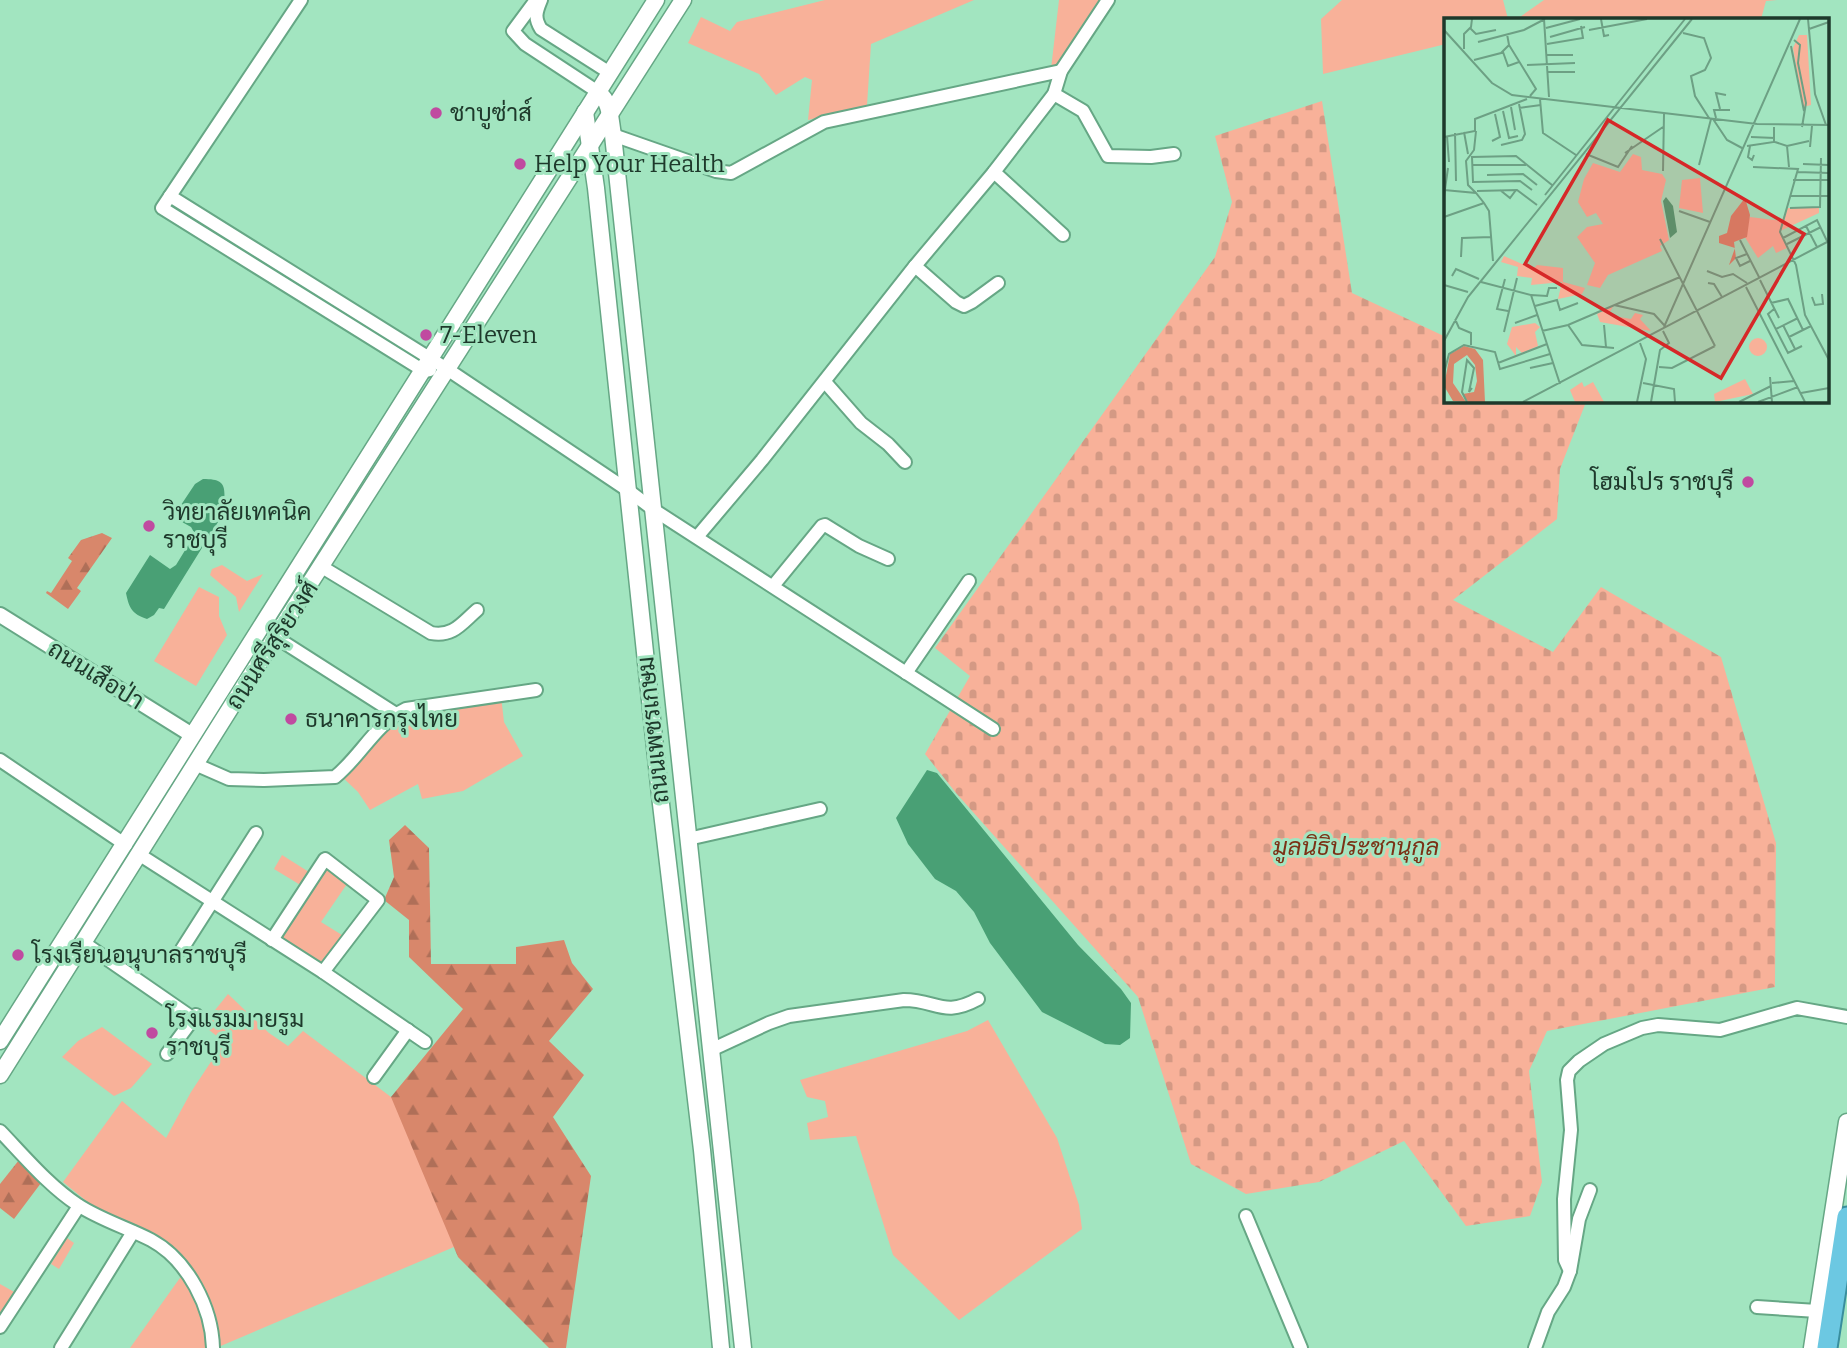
<svg xmlns="http://www.w3.org/2000/svg" width="1847" height="1348" viewBox="0 0 1847 1348" font-family="Bitter,Sarabun,serif">
  <style>
    .green { fill: #f8b199 }
    .forest { fill: url(#forest-firs) }
    .cemetery { fill: url(#cemetery-stones) }
    .water { fill: #49a075 }
    .lines { fill: none; stroke-linecap: round; stroke-linejoin: round }
    .minor-casing { stroke: #66a785; stroke-width: 16 }
    .tertiary-casing { stroke: #66a785; stroke-width: 18 }
    .secondary-casing { stroke: #66a785; stroke-width: 19 }
    .trunk-casing { stroke: #398e9d; stroke-width: 23 }
    .minor { stroke: #fff; stroke-width: 12 }
    .tertiary { stroke: #fff; stroke-width: 14 }
    .secondary { stroke: #fff; stroke-width: 16 }
    .trunk { stroke: #6cc8e2; stroke-width: 19 }
    .poi-dot { fill: #c04aa0; stroke: #a2e5c0; stroke-width: 2.5 }
    .labels { text-anchor: middle; stroke-width: 6; stroke-linejoin: round; paint-order: stroke }
    .poi-label { font-size: 24px; fill: #1e392b; stroke: #a2e5c0; text-anchor: start }
    .street-label { font-size: 24px; fill: #1e392b; stroke: #a2e5c0 }
    .park-label { font-size: 24px; font-style: italic; fill: #7b3115; stroke: #a2e5c0 }
    .inset-road { fill: none; stroke: #6da084; stroke-width: 2 }
    .view { fill: #d62828; fill-opacity: 0.15; stroke: #d62828; stroke-width: 3.5 }
    .inset-edge { fill: none; stroke: #1e392b; stroke-width: 3.5 }
  </style>
  <defs>
    <pattern id="forest-firs" width="22" height="20" patternUnits="userSpaceOnUse" patternTransform="scale(1.75)"><rect width="22" height="20" fill="#d8876b"/><path d="M5 1l3.5 6h-7zM16 11l3.5 6h-7z" fill="#af6f58"/></pattern>
    <pattern id="cemetery-stones" width="16" height="16" patternUnits="userSpaceOnUse" patternTransform="scale(1.75)"><rect width="16" height="16" fill="#f8b199"/><path d="M2 7V4a2 2 0 0 1 4 0v3zM10 15v-3a2 2 0 0 1 4 0v3z" fill="#d49984"/></pattern>
  </defs>
  <rect width="100%" height="100%" fill="#a2e5c0"/>
  <g class="green">
    <polygon points="825,0 974,0 871,44 867,105 808,120 812,80 805,77 776,95 759,74 688,43 701,17 730,31 737,22"/>
    <polygon points="1059,0 1102,0 1061,67 1051,69"/>
    <polygon points="1342,0 1503,0 1508,19 1446,19 1446,44 1323,74 1321,19"/>
    <polygon points="1544,0 1777,0 1766,1 1761,19 1517,19"/>
    <polygon points="222,565 247,581 263,574 239,612 236,597 210,575 212,569"/>
    <polygon points="199,587 219,597 219,616 227,635 196,686 154,661"/>
    <polygon points="501,696 504,722 523,756 463,791 422,799 418,784 370,810 358,792 339,774 396,714"/>
    <polygon points="282,855 309,872 302,886 274,869"/>
    <polygon points="327,865 349,881 321,922 342,935 323,964 282,938"/>
    <polygon points="228,994 269,1033 288,1046 303,1031 391,1097 460,1109 454,1247 216,1348 130,1348 187,1268 90,1204 63,1182 122,1101 166,1138 191,1092 224,1042 203,1025"/>
    <polygon points="988,1020 1057,1138 1079,1205 1082,1229 959,1320 893,1255 856,1136 810,1140 807,1123 828,1117 825,1101 807,1097 800,1080 967,1031"/>
    <polygon points="102,1027 152,1064 131,1088 114,1096 62,1057 78,1041"/>
    <polygon points="67,1238 74,1243 59,1269 51,1264"/>
    <polygon points="0,1284 16,1293 0,1317"/>
  </g>
  <g class="forest">
    <polygon points="102,533 112,538 77,588 81,591 68,609 46,593 47,591 51,593 72,561 68,558 81,540"/>
    <polygon points="405,825 429,848 431,964 516,964 516,947 564,940 572,963 593,989 549,1041 584,1075 553,1117 591,1176 566,1348 549,1348 458,1257 391,1097 463,1009 409,957 409,920 384,900 394,877 389,840"/>
    <polygon points="19,1160 41,1183 14,1219 0,1208 0,1184"/>
  </g>
  <polygon class="cemetery" points="1322,101 1352,293 1446,337 1446,401 1586,402 1560,469 1557,519 1453,600 1553,652 1601,587 1721,657 1776,843 1775,987 1547,1031 1529,1071 1542,1182 1530,1216 1466,1226 1404,1141 1319,1182 1246,1194 1191,1164 1138,997 956,793 925,754 970,676 935,648 1215,257 1232,202 1215,136"/>
  <g class="water">
    <path d="M203,479C222,479 226,483 224,502L228,506L164,609L159,608L154,615L147,619C132,614 129,608 126,593L150,555L170,569L176,565L195,534L191,527L173,517L195,484Z"/>
    <polygon points="927,770 937,773 1078,945 1121,989 1131,1003 1130,1038 1120,1045 1105,1044 1042,1012 990,943 974,912 956,891 935,879 908,844 896,818"/>
  </g>
  <g class="lines">
    <g class="minor-casing">
      <g id="minor">
        <polyline points="301,0 162,208 424,371 430,370"/>
        <polyline points="536,0 513,31 525,44 598,92"/>
        <path d="M541,0C536,12 534,18 541,29L610,73"/>
        <polyline points="1054,94 1083,111 1108,156 1151,157 1174,154"/>
        <polyline points="613,135 716,171 731,173 824,122 1061,71"/>
        <polyline points="994,172 1063,235"/>
        <polyline points="170,196 447,369 629,491 654,510 993,729"/>
        <polyline points="915,266 956,302 964,306 972,302 998,283"/>
        <polyline points="825,382 861,423 888,444 905,462"/>
        <polyline points="697,537 762,460 915,266 994,172 1054,94 1061,71 1108,0"/>
        <path d="M322,567L431,633C453,637 461,624 477,610"/>
        <polyline points="773,586 822,526 825,525 859,546 888,559"/>
        <polyline points="277,638 396,714"/>
        <polyline points="906,673 969,581"/>
        <polyline points="0,760 126,845"/>
        <path d="M197,765L229,779L264,780L335,777C361,756 375,724 406,709L536,690"/>
        <polyline points="688,839 820,809"/>
        <polyline points="140,855 323,972 425,1042"/>
        <polyline points="272,940 325,859 378,900 323,972"/>
        <polyline points="84,943 194,1019"/>
        <polyline points="182,949 256,833"/>
        <path d="M713,1049L769,1023L789,1016L904,1000C937,1000 943,1018 978,999"/>
        <polyline points="167,1054 196,1015"/>
        <polyline points="374,1077 408,1030"/>
        <path d="M0,1131C24,1156 49,1186 78,1205C101,1220 128,1228 151,1240C188,1260 212,1308 213,1348"/>
        <polyline points="1246,1216 1301,1348"/>
        <polyline points="1570,1271 1565,1260 1564,1199 1571,1130 1567,1080 1569,1071 1579,1061 1604,1044 1642,1028 1658,1025 1720,1030 1797,1008 1847,1017"/>
        <polyline points="1757,1307 1817,1311"/>
        <polyline points="0,1327 79,1206"/>
        <polyline points="61,1348 133,1232"/>
        <polyline points="1535,1348 1548,1312 1564,1287 1570,1271 1579,1219 1590,1190"/>
      </g>
    </g>
    <g class="tertiary-casing">
      <polyline id="tertiary" points="0,615 192,735"/>
    </g>
    <g class="secondary-casing">
      <g id="secondary">
        <path d="M598,92C611,102 610,119 613,135L743,1348"/>
        <polyline points="585,112 596,188 661,804 702,1150 721,1348"/>
        <polyline points="0,1041 656,0"/>
        <polyline points="0,1075 248,680 683,0"/>
        <polyline points="1812,1348 1847,1122"/>
      </g>
    </g>
    <g class="trunk-casing">
      <polyline id="trunk" points="1827,1348 1847,1217"/>
    </g>
    <use href="#minor" class="minor"/>
    <use href="#tertiary" class="tertiary"/>
    <use href="#secondary" class="secondary"/>
    <use href="#trunk" class="trunk"/>
  </g>
  <g class="poi-dot">
    <circle cx="436" cy="113" r="7"/>
    <circle cx="520" cy="164" r="7"/>
    <circle cx="426" cy="335" r="7"/>
    <circle cx="1748" cy="482" r="7"/>
    <circle cx="149" cy="526" r="7"/>
    <circle cx="291" cy="719" r="7"/>
    <circle cx="18" cy="955" r="7"/>
    <circle cx="152" cy="1033" r="7"/>
  </g>
  <g class="labels">
    <g class="poi-label">
      <text x="450" y="121">ชาบูซ่าส์</text>
      <text x="534" y="172">Help Your Health</text>
      <text x="440" y="343">7-Eleven</text>
      <text x="1734" y="490" text-anchor="end">โฮมโปร ราชบุรี</text>
      <text x="163" y="520">วิทยาลัยเทคนิค<tspan x="163" dy="28">ราชบุรี</tspan></text>
      <text x="305" y="727">ธนาคารกรุงไทย</text>
      <text x="32" y="963">โรงเรียนอนุบาลราชบุรี</text>
      <text x="166" y="1027">โรงแรมมายรูม<tspan x="166" dy="28">ราชบุรี</tspan></text>
    </g>
    <g class="street-label">
      <text transform="translate(272 645) rotate(-57)" y="8">ถนนศรีสุริยวงศ์</text>
      <text transform="translate(96 675) rotate(32)" y="8">ถนนเสือป่า</text>
      <text transform="translate(653 730) rotate(-96)" y="8">ถนนเพชรเกษม</text>
    </g>
    <g class="park-label">
      <text x="1356" y="855">มูลนิธิประชานุกูล</text>
    </g>
  </g>
  <g transform="translate(1444 18)">
    <rect width="385" height="385" fill="#a2e5c0"/>
    <path d="M355,17H363L367,87L359,89L349,30ZM256,160L259,195L235,190L238,162ZM344,190H375V195L336,213L343,230L332,235L329,228L314,240L297,213L306,199L337,203ZM60,238L89,251L93,247L119,250V264L141,270L138,276L114,281L118,264L87,267L88,260L73,258L74,249L57,244ZM170,287L164,297L187,301L191,295L199,297L196,301L207,313L156,304L153,296ZM91,305L96,309L91,314L94,328L78,335L72,329V338L63,326L68,309ZM305 329a9 9 0 1 1 18 0a9 9 0 1 1-18 0ZM301,361L309,376L271,384L270,376ZM138,364L140,369L149,364L160,384H131L126,372Z" fill="#f8b199"/>
    <path d="M301,180L306,197L303,219L290,224L292,240L285,247L291,230L275,225V218L283,215L287,198ZM20,328L31,331L39,342L41,384H24L19,376L30,374L33,363L31,347L23,337L10,346L9,365L22,384L9,383L0,368L6,336Z" fill="#d8876b"/>
    <path d="M189,136L197,139L198,152L218,156L222,162L217,183L225,222L216,228L218,233L164,257L156,270L143,267L151,245L133,219L143,209L159,206L152,195L143,199L134,184L140,161L149,145L176,154Z" fill="#f8b199"/>
    <path d="M222,179L229,188L233,214L226,220L219,183Z" fill="#49a075"/>
    <path class="inset-road" d="M100,1L105,79M157,1L160,18L165,17M364,1L371,76L382,107M26,10L32,16L52,12M102,10L136,1M365,11L385,4M0,12L48,65L68,77L313,106M145,12L203,1M239,15L260,20L267,40L261,52L247,58L251,78L265,100M63,16L65,27L92,71L86,78M106,19L141,9M350,22L356,27L354,45L362,85L358,109M34,24L80,12L101,1M103,26L139,20L137,8M347,28L360,93M20,31V16L27,9L28,1M59,34L64,48L75,44M102,37H129M30,42L57,35L65,27M83,47L131,45M103,54H131M96,81L99,115L132,137M67,89L71,112M75,90L97,87M276,91L272,75L282,77M59,93L65,120L74,118M272,100L270,92H286M269,101L283,122L298,130M313,106L385,107M32,113L30,132L22,143L24,167L32,175M20,114L24,136M11,115L12,163M3,118L5,144M0,119L31,113V101L83,81M307,119L331,120M48,123L56,119L51,96M331,124L343,128L365,123M57,127L78,122L81,116L75,86M303,128L330,124V109M306,128L304,139L308,142L310,137M343,128L345,149M366,129L368,108M181,135L219,109M142,136L174,149L188,128M359,146L385,147M28,147H82M255,147L267,101M309,149L354,151L336,214L352,247L361,297L385,342M219,153L220,96M353,154L385,155M43,157L79,156L93,167M349,162H385M0,172L32,175L40,185L45,193L49,243M56,172L66,180L72,172M88,172L76,163L29,164L28,139L72,138L108,167M33,173L73,172L93,187M101,177L241,1M0,178L4,150M346,178H385M346,190L376,189L377,140M235,193L266,204M0,199L40,185M362,208L373,229M339,220L373,202L383,223M216,221L271,328M296,222L315,259M343,226L377,209M303,236L292,240L296,248L306,243M17,239L18,220L47,219M263,253L278,259L289,256L303,265M8,258L12,251L35,261M61,261L53,291L64,293M316,262L335,300M37,264L87,277L116,366M264,265L270,266L278,279M0,267L24,274M302,269L361,384M87,277L103,278L105,270H113M368,279L371,287L379,286L378,276M327,285L344,281L359,312M170,287L210,296L220,307M91,288L113,282L116,292L134,285M330,291L324,296L344,335L358,328M11,301L15,310L27,315V327M71,305L93,297M124,307L138,327L170,330M160,307L162,329M339,307L351,331M220,309L356,1M332,311L354,300M98,313L124,307L236,259M60,314L73,260M345,319L367,308M0,323L24,279L248,1M54,345L103,326M215,349L228,350L271,328M86,350L109,345M0,355L5,336L20,327L51,334L56,351L106,336M326,359L328,384M199,365L230,371L231,384M328,365L350,363M357,375L385,370M23,384L18,374L23,342L30,350L25,374L28,370M79,384L385,223M193,384L202,341L196,325M207,384L216,332L225,325L219,313M295,384L327,368M314,384L354,369"/>
    <path class="view" d="M164,102L360,216L277,360L81,246Z"/>
    <rect width="385" height="385" class="inset-edge"/>
  </g>
</svg>
